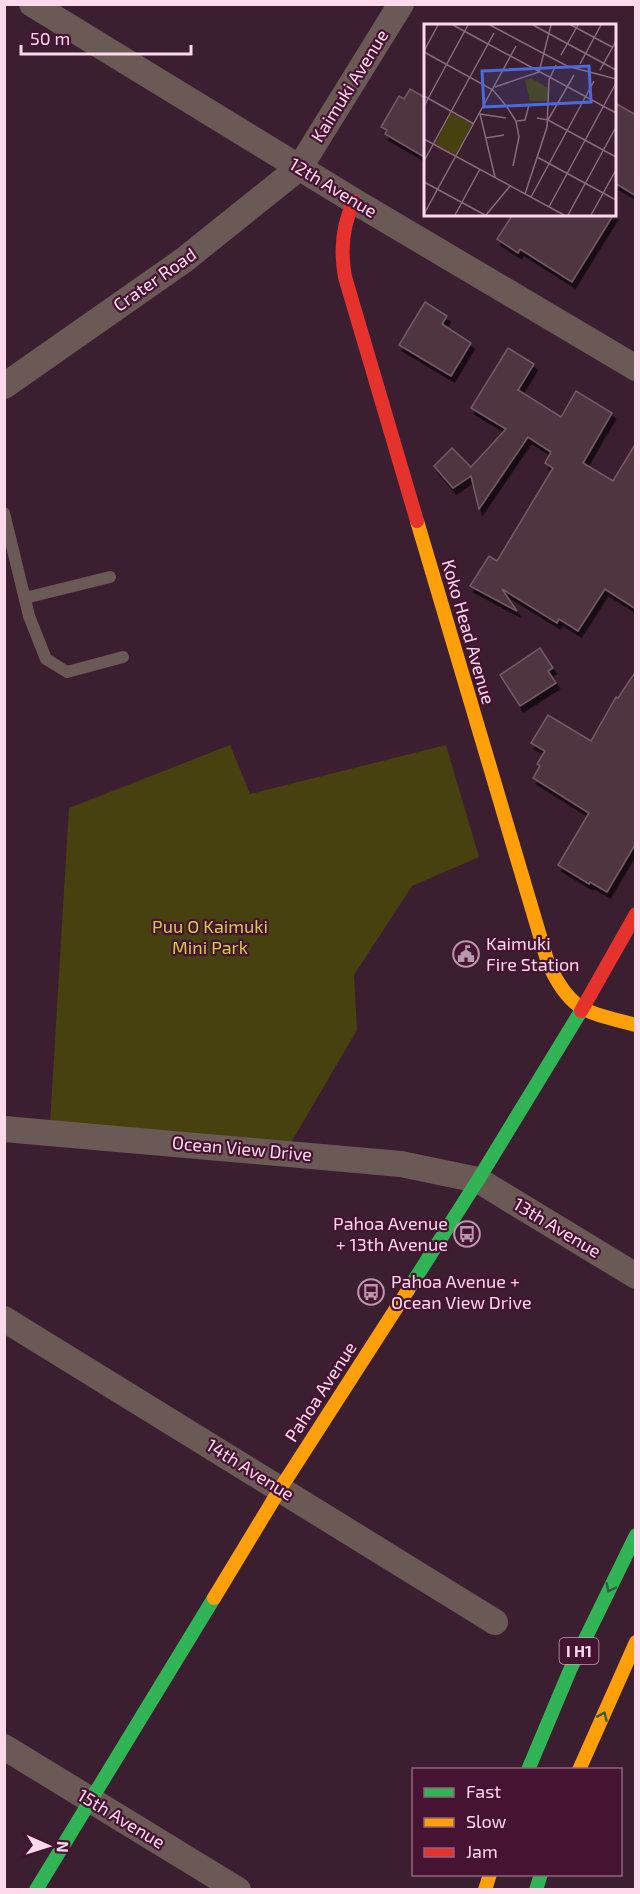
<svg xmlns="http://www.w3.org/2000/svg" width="640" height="1894" viewBox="0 0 640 1894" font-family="'Exo 2',sans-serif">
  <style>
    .green { fill: #46410f }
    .building { fill: #4f3640; stroke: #755a65; stroke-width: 1.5; filter: url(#shadow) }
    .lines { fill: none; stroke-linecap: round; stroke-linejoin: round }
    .lane { stroke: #6b5955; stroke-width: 12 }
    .street { stroke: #6b5955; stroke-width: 26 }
    .fast { stroke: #30b455; stroke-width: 14 }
    .slow { stroke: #ff9f0a; stroke-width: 14 }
    .jam { stroke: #e5322d; stroke-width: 14 }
    .oneway { stroke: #3d5b42 }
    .labels { text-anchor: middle; stroke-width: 4.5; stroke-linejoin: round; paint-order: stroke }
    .shield { fill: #471332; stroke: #c69eb4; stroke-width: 1.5 }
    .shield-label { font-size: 16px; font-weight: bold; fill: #fcdaeb }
    .street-label { font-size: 18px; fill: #fcdaeb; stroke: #471332 }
    .park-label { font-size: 18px; fill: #d1cc4a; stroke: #471332 }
    .poi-label { font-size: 18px; fill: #fcdaeb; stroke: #471332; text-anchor: start }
    .inset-road { fill: none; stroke: #886a7b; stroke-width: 1.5 }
    .view { fill: #4a6adc; fill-opacity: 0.15; stroke: #4a6adc; stroke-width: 3 }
    .inset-edge { fill: none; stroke: #fcdaeb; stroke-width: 3 }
  </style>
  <defs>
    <filter id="shadow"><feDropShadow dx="3.5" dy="6" stdDeviation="0" flood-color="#0009"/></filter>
  </defs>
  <rect width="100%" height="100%" fill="#3b1f30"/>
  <polygon class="green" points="230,745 250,794 446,745 479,857 412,886 354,975 357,1030 289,1146 50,1124 69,808"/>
  <g class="building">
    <polygon points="410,89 426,98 426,158 385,134 387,130 381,127 399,96 404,99"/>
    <polygon points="615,103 636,115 636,196 615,183"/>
    <polygon points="513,214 614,214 572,282 520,249 518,253 497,239"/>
    <polygon points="425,302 447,316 442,324 471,343 451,376 399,345"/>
    <polygon points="508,348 534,364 518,390 561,417 576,391 612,413 583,463 613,481 636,443 636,609 605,589 578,631 559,619 557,623 502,589 517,611 470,586 489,556 497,561 553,468 545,463 551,452 528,437 479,509 471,476 453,488 434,466 452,448 471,467 506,429 471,408"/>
    <polygon points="540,648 553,668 548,671 556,683 520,706 500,675"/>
    <polygon points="636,671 636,843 607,892 590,882 589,884 558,865 589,813 533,778 540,766 537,764 545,751 531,743 548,715 591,741 616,697 618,698"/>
  </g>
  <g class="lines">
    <g class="lane">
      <polyline points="4,513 29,616 46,659 67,672 123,657"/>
      <polyline points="25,598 110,577"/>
    </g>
    <g class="street">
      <polyline points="32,4 354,201 636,368"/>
      <polyline points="4,386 184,260 300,167 401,4"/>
      <polyline points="4,1129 401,1164 478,1180 636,1276"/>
      <polyline points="4,1319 495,1622"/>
      <polyline points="4,1747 238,1890"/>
    </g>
    <g class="fast">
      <polyline points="408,1290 478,1180 581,1011"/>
      <polyline points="528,1770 570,1670 636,1535"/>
      <polyline points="36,1890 214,1598"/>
      <polyline points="536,1890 541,1874"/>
    </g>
    <g class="slow">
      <path d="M417,521L548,963C571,1013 587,1012 636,1025"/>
      <polyline points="214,1598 280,1489 408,1290"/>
      <polyline points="579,1770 636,1642"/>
      <polyline points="485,1890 490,1874"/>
    </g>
    <g class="jam">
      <path d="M354,201C342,226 340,250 345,277L417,521"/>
      <polyline points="581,1011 636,914"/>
    </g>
  </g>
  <defs><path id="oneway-chevron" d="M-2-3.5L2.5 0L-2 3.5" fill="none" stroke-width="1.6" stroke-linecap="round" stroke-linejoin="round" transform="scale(1.5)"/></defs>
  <g class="oneway">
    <use href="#oneway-chevron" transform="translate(610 1588) rotate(116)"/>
    <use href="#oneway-chevron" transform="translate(603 1716) rotate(-66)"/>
  </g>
  <defs>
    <g id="civic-ring" transform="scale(1.35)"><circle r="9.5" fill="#471332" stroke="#b899aa" stroke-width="1.5"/><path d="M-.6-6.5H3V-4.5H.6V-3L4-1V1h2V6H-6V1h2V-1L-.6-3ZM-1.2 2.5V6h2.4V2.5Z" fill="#b899aa"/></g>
    <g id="bus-ring" transform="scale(1.35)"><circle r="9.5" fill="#471332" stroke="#b899aa" stroke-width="1.5"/><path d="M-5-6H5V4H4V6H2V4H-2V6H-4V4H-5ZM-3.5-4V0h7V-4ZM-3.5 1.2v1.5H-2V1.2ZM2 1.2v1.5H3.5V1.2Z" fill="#b899aa"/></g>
  </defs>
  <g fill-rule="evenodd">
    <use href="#civic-ring" x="466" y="954"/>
    <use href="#bus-ring" x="467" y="1234"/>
    <use href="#bus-ring" x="371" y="1292"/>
  </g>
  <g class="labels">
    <rect class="shield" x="559.5" y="1638" width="39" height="26" rx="4.5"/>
    <g class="shield-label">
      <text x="579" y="1657">I H1</text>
    </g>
    <g class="street-label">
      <text transform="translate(350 86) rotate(-58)" y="6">Kaimuki Avenue</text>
      <text transform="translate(333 188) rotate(31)" y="6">12th Avenue</text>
      <text transform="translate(155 280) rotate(-35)" y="6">Crater Road</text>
      <text transform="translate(468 632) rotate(74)" y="6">Koko Head Avenue</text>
      <text transform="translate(242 1149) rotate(5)" y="6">Ocean View Drive</text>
      <text transform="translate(557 1228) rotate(31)" y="6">13th Avenue</text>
      <text transform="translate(321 1392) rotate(-57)" y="6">Pahoa Avenue</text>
      <text transform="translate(250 1470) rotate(32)" y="6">14th Avenue</text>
      <text transform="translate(121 1819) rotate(31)" y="6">15th Avenue</text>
    </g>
    <g class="park-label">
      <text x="210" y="933">Puu O Kaimuki<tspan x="210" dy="21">Mini Park</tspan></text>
    </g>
    <g class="poi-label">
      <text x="486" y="950">Kaimuki<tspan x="486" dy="21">Fire Station</tspan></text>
      <text x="448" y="1230" text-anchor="end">Pahoa Avenue<tspan x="448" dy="21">+ 13th Avenue</tspan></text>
      <text x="391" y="1288">Pahoa Avenue +<tspan x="391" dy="21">Ocean View Drive</tspan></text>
    </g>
  </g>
  <g transform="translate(424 24)">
    <rect width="192" height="192" fill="#3b1f30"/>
    <path d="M107,54L124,64V77H106L101,56ZM27,89L48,100L32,131L11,120Z" fill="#46410f"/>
    <path class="inset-road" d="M29,1L192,89M66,1L143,42L192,55M109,1L192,46M147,1L188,23M0,27L14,1M0,28L69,66L83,83L92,97L95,113L89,142M137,31L154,1M156,40L177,1M176,46L192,17M115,48L127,1M71,63L115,48M0,72L50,100M0,82L44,1M113,94L124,96L192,133M124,96L150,51M93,97L101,96L105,81M62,114L80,111M0,115L140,191M113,133L192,176M0,137L70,9M71,153L56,90L82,94M0,158L61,191M101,170L123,103L125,56L132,41M107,173L170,57M125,183L192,59M0,190L92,22M31,191L56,145M62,191L86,162M144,191L192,103M167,191L192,146"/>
    <path class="view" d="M165,42L167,78L60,83L58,47Z"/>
    <rect width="192" height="192" class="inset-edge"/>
  </g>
  <rect width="640" height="1894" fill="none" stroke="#fcdaeb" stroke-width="12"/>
  <rect x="412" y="1768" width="210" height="108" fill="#471332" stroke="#8f637c" stroke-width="1.5"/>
  <rect x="424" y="1788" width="30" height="9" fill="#30b455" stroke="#8f637c" stroke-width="1.5"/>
  <text x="466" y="1798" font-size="18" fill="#fcdaeb">Fast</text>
  <rect x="424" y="1818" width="30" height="9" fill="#ff9f0a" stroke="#8f637c" stroke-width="1.5"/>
  <text x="466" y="1828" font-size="18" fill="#fcdaeb">Slow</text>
  <rect x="424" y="1848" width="30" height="9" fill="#e5322d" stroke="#8f637c" stroke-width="1.5"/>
  <text x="466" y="1858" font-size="18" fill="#fcdaeb">Jam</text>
  <g transform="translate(48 1846) rotate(93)" stroke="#471332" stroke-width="4.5" paint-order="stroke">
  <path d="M0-4.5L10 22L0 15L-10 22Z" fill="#fcdaeb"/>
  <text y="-9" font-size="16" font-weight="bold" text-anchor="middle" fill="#fcdaeb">N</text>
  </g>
  <path d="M21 45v9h170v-9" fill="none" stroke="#fcdaeb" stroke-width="3"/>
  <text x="30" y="45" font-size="18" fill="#fcdaeb" stroke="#471332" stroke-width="4.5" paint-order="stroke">50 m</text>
</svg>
